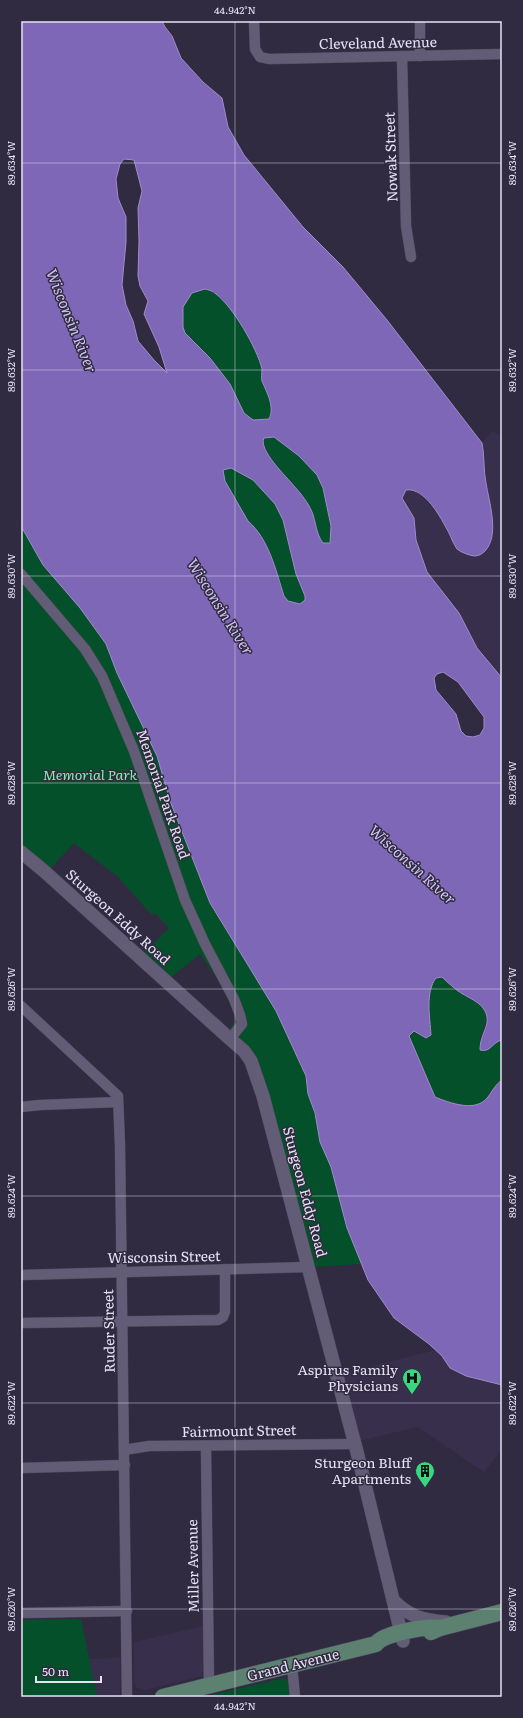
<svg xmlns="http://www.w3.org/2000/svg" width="523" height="1718" viewBox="0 0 523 1718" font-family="Literata,serif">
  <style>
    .built { fill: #382f4d }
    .green { fill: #04502a }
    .water { fill: #7f67b7; stroke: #9e8cc9; fill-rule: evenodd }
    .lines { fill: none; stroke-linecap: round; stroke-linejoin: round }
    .minor-casing { stroke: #4f495d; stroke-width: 11 }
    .tertiary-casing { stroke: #4f495d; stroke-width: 14 }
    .primary-casing { stroke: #4f495d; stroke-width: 17 }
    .minor { stroke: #635c76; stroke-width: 10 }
    .tertiary { stroke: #635c76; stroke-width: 13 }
    .primary { stroke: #5c8171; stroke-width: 16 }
    .ticks { fill: none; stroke: #e6e2f2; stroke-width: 1; stroke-opacity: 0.45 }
    .labels { text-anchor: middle; stroke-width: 3; stroke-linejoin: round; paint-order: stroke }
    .street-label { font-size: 14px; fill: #e6e2f2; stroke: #312b42 }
    .park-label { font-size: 14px; font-style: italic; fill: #7bf3a7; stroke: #312b42 }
    .poi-label { font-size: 14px; fill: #e6e2f2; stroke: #312b42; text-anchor: end }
    .water-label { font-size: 15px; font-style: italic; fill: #cfc4f0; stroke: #312b42 }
    .neatline { fill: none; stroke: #e6e2f2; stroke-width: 1.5 }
    .ticks-label { font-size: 10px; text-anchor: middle; fill: #e6e2f2 }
  </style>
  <rect width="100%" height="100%" fill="#312b42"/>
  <g class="built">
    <polygon points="492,431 502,436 502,678 477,648 459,613 427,572 416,540 414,518 402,498 406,490 413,489 422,494 442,519 457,549 492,537 492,514 485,482 484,466 485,457 482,443"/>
    <polygon points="436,1350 442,1356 450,1368 466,1376 500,1385 502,1449 484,1472 418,1427 358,1441 341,1374"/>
    <polygon points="204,1626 203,1670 202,1676 145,1690 137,1688 134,1681 134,1642"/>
    <polygon points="121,1658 120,1694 117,1697 97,1697 89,1659"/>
  </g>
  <g class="green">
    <path d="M205,289C209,290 213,291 216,294C233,307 257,348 262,369C262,373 261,378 262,381C267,394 275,406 269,419L253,420L244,413L230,384L210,358L185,333L183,327V307L192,293Z"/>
    <path d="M274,437L299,456L317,475L323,488L331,526L330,543H323C313,531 313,510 303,496C290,478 268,463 263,441L264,438Z"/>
    <path d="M231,468L253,480L275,504L283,520L296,574L305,596V600L300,604L288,601L284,596C276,571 269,539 248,521L225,481L223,470Z"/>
    <path d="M21,526L43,565L80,608L106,644L117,673L157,756L170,801L210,903L276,1011L306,1076L308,1094L315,1113L320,1142L331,1167L347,1228L362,1264L313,1267L249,1051L230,1027L234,1024L236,1019C231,994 214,974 200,954L170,978L144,953L169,928L155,913L152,915L117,876L74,843L50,869L21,846Z"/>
    <path d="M442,977C447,982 453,988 459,992C484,1009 494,1005 480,1039L485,1051L498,1041L502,1040V1080C495,1085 493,1090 488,1097C476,1113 450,1103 435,1097L409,1036L413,1031L426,1038L431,1035C430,1018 425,993 436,978Z"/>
    <polygon points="81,1619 97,1697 21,1697 21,1620"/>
    <polygon points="284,1678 289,1682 291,1697 203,1697"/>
  </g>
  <path class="water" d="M21,21H162L165,27L172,36L181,58L203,82L222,98L228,127L244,155L303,227L343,267L387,320L482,443C485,457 483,469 486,483C489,502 500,535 485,551C482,554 479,556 474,556C469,555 462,553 457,549C454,545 451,537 449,533C441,518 425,487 406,490L402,498L414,518L416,540L427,572L459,613L477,648L502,678V1040C492,1042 491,1053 480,1050C480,1038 485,1032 487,1023C489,1004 471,1000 458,991C453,987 447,982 442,977L436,978C425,992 430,1018 431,1035L426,1038L414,1031L409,1036L435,1097C450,1103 476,1113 488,1097C493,1090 495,1085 502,1080V1385L466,1376L450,1368L442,1356L429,1344L394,1318L368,1280L347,1228L331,1167L320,1142L315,1113L308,1094L306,1076L276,1011L210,903L170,801L157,756L117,673L106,644L80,608L43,565L21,526ZM124,159L134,160L142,191L138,208L139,241L138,276L140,286L148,301L144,314L159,347L167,373L154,360L138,341L133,321L126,305L122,285L126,242V217L118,198L116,179L120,164ZM205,289C209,290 213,291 216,294C233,307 257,348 262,369C262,373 261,378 262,381C267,393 275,407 269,419L253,420L244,413L230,384L210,358L185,333L183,327V307L192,293ZM274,437L299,456L317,475L323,488L331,526L330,543H323C316,534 316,522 312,512C308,502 301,494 294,486C287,477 258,450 264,438ZM231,468L253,480L275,504L283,520L296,574L305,596V600L300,604L288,601L284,596C276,571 269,539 248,521L225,481L223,470ZM443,672L458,682L484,717V728L480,735L473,737L466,736L461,731L456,714L436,690L434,678L437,674Z"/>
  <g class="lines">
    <g class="minor-casing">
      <g id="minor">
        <polyline points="254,21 255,49 260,57 269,59 502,54"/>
        <polyline points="420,21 420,56"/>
        <polyline points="402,56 406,226 411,257"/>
        <polyline points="21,574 85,649 102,676 134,751 185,900 205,944 234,999 240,1015 242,1024 230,1039"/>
        <polyline points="21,1006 118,1096 120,1146 127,1697"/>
        <polyline points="21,1107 40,1105 118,1102"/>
        <polyline points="21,1275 308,1267"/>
        <polyline points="21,1323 218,1320 223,1317 225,1312 225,1269"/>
        <polyline points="206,1446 209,1686"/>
        <polyline points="124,1450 149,1446 354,1444"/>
        <polyline points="21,1468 125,1465"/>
        <polyline points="21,1613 127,1611"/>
        <polyline points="292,1665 295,1697"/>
      </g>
    </g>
    <g class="tertiary-casing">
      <g id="tertiary">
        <polyline points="21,852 44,871 230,1039 244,1051 251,1061 263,1096 357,1452 403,1641"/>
        <path d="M394,1601C410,1617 423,1620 446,1622"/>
      </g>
    </g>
    <g class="primary-casing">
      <g id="primary">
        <polyline points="431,1632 440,1628 502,1612"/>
        <path d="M163,1697L376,1644C383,1633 427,1626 440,1628"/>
      </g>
    </g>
    <use href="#minor" class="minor"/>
    <use href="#tertiary" class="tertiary"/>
    <use href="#primary" class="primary"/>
  </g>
  <path class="ticks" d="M235,21V1697M21,163H502M21,370H502M21,576H502M21,783H502M21,989H502M21,1196H502M21,1403H502M21,1609H502"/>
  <defs>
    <g id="hospital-pin" transform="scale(1)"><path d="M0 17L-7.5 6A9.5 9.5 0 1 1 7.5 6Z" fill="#38d880" stroke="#312b42"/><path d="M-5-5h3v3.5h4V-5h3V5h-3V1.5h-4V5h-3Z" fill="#111"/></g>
    <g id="building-pin" transform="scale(1)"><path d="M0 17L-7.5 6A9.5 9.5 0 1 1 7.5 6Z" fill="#38d880" stroke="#312b42"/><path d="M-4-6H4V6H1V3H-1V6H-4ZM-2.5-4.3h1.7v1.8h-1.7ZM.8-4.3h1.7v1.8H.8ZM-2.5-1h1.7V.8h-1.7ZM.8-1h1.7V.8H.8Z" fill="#111"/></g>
  </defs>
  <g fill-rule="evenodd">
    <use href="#hospital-pin" x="412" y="1378"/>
    <use href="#building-pin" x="425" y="1471"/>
  </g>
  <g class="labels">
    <g class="street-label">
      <text transform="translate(378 43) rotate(-1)" y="5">Cleveland Avenue</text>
      <text transform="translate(391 157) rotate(-92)" y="5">Nowak Street</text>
      <text transform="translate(163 794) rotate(71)" y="5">Memorial Park Road</text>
      <text transform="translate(118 917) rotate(42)" y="5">Sturgeon Eddy Road</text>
      <text transform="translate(305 1192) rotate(75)" y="5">Sturgeon Eddy Road</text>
      <text transform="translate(164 1257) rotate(-1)" y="5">Wisconsin Street</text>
      <text transform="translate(109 1331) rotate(-91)" y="5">Ruder Street</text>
      <text transform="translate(239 1431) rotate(-1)" y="5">Fairmount Street</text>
      <text transform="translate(193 1566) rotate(-91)" y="5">Miller Avenue</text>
      <text transform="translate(293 1665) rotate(-14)" y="5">Grand Avenue</text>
    </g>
    <g class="park-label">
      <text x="90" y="780">Memorial Park</text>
    </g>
    <g class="poi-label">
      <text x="398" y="1375">Aspirus Family<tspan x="398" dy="16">Physicians</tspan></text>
      <text x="411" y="1468">Sturgeon Bluff<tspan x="411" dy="16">Apartments</tspan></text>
    </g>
    <g class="water-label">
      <text transform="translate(71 321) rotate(68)" y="5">Wisconsin River</text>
      <text transform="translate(220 607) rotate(58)" y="5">Wisconsin River</text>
      <text transform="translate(412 865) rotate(42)" y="5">Wisconsin River</text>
    </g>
  </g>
  <rect width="523" height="1718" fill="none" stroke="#312b42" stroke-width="44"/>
  <path d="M36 1676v6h65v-6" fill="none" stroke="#e6e2f2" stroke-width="2"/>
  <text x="42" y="1676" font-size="12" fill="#e6e2f2" stroke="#312b42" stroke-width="3" paint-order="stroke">50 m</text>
  <rect x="22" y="22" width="479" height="1674" class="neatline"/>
  <g class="ticks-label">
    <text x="235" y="14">44.942°N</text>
    <text transform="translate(512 163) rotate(-90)" y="4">89.634°W</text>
    <text transform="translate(11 163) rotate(-90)" y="4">89.634°W</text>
    <text transform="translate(11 370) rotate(-90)" y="4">89.632°W</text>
    <text transform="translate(512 370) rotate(-90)" y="4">89.632°W</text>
    <text transform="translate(512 576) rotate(-90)" y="4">89.630°W</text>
    <text transform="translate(11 576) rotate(-90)" y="4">89.630°W</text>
    <text transform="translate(11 783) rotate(-90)" y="4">89.628°W</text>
    <text transform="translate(512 783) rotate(-90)" y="4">89.628°W</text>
    <text transform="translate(512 989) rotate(-90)" y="4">89.626°W</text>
    <text transform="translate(11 989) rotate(-90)" y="4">89.626°W</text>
    <text transform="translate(512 1196) rotate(-90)" y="4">89.624°W</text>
    <text transform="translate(11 1196) rotate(-90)" y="4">89.624°W</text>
    <text transform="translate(512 1403) rotate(-90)" y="4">89.622°W</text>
    <text transform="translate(11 1403) rotate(-90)" y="4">89.622°W</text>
    <text transform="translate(512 1609) rotate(-90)" y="4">89.620°W</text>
    <text transform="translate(11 1609) rotate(-90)" y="4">89.620°W</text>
    <text x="235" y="1710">44.942°N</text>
  </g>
</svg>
